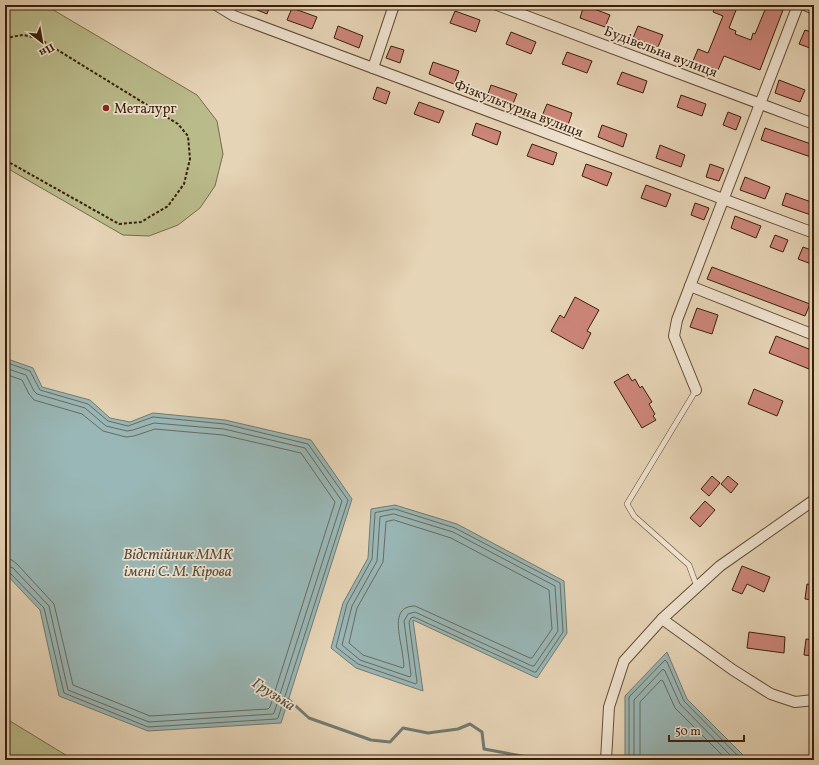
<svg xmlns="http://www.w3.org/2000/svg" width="819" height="765" viewBox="0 0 819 765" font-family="Vollkorn,serif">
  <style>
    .green { fill: #babb8b; stroke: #7a6c4a }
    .water { fill: #99b7b6; stroke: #737a71 }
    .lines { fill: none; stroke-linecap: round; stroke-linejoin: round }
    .shore { stroke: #6a6a60; stroke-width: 1 }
    .stream { stroke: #737a71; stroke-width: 3 }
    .building { fill: #cd867a; stroke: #3a1e09 }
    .service-casing { stroke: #654c34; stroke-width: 6 }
    .minor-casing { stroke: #654c34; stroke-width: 12 }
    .path { stroke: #3a1e09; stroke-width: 2; stroke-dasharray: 3 2; stroke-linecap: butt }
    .service { stroke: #efe3d0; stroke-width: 5 }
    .minor { stroke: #efe3d0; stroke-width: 10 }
    .poi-dot { fill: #8f2418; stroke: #efe3d0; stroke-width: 1.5 }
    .labels { text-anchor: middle; stroke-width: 3.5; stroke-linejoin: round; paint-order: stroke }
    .street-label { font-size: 14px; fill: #3a1e09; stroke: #efe3d0 }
    .poi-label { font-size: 14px; fill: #3a1e09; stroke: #efe3d0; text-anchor: start }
    .water-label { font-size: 15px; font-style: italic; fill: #564c3d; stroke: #efe3d0 }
  </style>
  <rect width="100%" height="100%" fill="#e6d4b6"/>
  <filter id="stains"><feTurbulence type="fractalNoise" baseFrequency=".005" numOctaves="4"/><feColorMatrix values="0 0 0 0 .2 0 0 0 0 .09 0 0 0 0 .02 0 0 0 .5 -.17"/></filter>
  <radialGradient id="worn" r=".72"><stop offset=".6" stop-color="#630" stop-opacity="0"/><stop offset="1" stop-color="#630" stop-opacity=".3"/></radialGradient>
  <g class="green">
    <polygon points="5,5 45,5 197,95 217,121 223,154 215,186 200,208 178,225 149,236 123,235 5,167"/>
    <polygon points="5,718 74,760 5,760"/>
  </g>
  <g class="water">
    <polygon points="5,358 33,368 42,387 90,400 110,418 130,422 153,413 225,420 311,440 352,499 281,723 148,731 59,696 40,610 5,573"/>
    <polygon points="395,505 457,524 564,581 567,633 537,678 413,620 423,691 356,668 331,648 343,603 368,558 371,509"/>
    <polygon points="667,652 687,699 748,760 625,760 625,696"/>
  </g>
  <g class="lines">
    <g class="shore">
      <polyline points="5,362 30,371 40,390 88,404 108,421 128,426 153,417 225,424 308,444 348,500 278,718 276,719 148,727 64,693 44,608 9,572 5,570"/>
      <polyline points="5,368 26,375 34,391 37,394 85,408 106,426 127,431 133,430 154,423 224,429 305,448 342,501 274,713 273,714 149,722 68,690 49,606 13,568 5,565"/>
      <polyline points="5,374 22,380 29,394 34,400 82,414 103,431 126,437 134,436 155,429 223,435 301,453 335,502 270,707 268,709 150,716 73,685 54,604 17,564 12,560 5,559"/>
      <polygon points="395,509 455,528 560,583 563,632 536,672 534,672 414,617 411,618 409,622 417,682 416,684 358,664 336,647 347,604 372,559 375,513"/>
      <polygon points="394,514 453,532 555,586 558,631 534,666 532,666 415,612 408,614 404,621 411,675 410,677 360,660 342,645 352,606 377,561 380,517"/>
      <path d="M394,520L451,538L549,590L552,629L532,658H530L415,606C394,606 398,626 400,640C402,649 403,657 404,666L403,668L363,655L349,643L357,608L383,562L386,522Z"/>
      <polyline points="629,760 629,697 665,660 667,662 684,701 742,760"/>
      <polyline points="634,760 634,700 663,669 665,671 680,704 735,760"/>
      <polyline points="640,760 640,702 661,680 663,681 675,708 727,760"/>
    </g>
    <polyline class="stream" points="288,699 309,718 371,740 390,742 403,728 428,733 458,729 470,724 482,732 484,749 544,760"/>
  </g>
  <g class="building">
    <polygon points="245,5 270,5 267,14"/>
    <polygon points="584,5 610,15 605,27 580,18"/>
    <polygon points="716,5 738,5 729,28 736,31 735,34 751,40 753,33 755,34 767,5 783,10 760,70 724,56 718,70 693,61 698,49 708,53 723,16 713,12"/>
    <polygon points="292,8 317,17 312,29 287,20"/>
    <polygon points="455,11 480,20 476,32 450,23"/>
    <polygon points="338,26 363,36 359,48 334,38"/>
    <polygon points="638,26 663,35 658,47 633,38"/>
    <polygon points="805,30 814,33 814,39 810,48 799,44"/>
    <polygon points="511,32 536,42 531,54 506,44"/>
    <polygon points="391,46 404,50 400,63 386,58"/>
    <polygon points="567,52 592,61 587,73 562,64"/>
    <polygon points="433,62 459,71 454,84 429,74"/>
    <polygon points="622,72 647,81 643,93 617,84"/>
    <polygon points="779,80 805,90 800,102 775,93"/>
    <polygon points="491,85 517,94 512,106 487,97"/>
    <polygon points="377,87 390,92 386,104 373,99"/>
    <polygon points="681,95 706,104 702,116 677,107"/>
    <polygon points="419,102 444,111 439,123 414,114"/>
    <polygon points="547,104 572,113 568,125 542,116"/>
    <polygon points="728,112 741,117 736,130 723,125"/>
    <polygon points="476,123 501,132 497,145 472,135"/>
    <polygon points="602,125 627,134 623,147 598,137"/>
    <polygon points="765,128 814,145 814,158 761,140"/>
    <polygon points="532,144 557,153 553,165 527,156"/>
    <polygon points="660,145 685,155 681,167 656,158"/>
    <polygon points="586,164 612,173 607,186 582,176"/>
    <polygon points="710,164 724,169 719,181 706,177"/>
    <polygon points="745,177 770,187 765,199 740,190"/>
    <polygon points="646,185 671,194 666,207 641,198"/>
    <polygon points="786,193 814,203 814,216 782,205"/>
    <polygon points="695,203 709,208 704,220 691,215"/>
    <polygon points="735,216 761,226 756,238 731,228"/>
    <polygon points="775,235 788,240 783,252 770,247"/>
    <polygon points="803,247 814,251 814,265 798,259"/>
    <polygon points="712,267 810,304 805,316 707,279"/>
    <polygon points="575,297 599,310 587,331 591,333 583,349 551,331 560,315 564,318"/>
    <polygon points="697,308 718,315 712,334 690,327"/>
    <polygon points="776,336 814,351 814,371 769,353"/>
    <polygon points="628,374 632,381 635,379 640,388 642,386 652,402 649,404 655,414 653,416 656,420 642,428 614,382"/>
    <polygon points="754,389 783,401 777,416 748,404"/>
    <polygon points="712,476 720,483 709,496 701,489"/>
    <polygon points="728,476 738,484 731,493 721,484"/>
    <polygon points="705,501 715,510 700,527 690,518"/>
    <polygon points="742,566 770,577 764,592 747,584 742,594 732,590"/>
    <polygon points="807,584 814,585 814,600 805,599"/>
    <polygon points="749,632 785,637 784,653 747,648"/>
    <polygon points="806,639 814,640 814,656 804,655"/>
  </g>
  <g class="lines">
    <g class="service-casing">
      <polyline id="service" points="696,390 627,504 634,516 689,565 697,587"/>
    </g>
    <g class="minor-casing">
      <g id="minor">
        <polyline points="216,5 234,16 814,233"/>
        <polyline points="497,5 814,124"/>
        <polyline points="805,5 814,9"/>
        <polyline points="373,68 394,5"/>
        <polyline points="690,286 814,335"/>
        <polyline points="696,390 674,336 677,320 798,5"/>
        <polyline points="662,619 720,566 814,500"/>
        <polyline points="606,760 609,707 624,661 662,619 733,670 771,694 795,702 814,700"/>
      </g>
    </g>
    <g class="path">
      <polyline points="5,38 23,35 38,38 178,124 188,136 190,159 184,184 168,206 141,222 119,224 5,160"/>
      <polyline points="444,757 448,760"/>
    </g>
    <use href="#service" class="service"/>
    <use href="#minor" class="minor"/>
  </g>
  <circle class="poi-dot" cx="106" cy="108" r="4"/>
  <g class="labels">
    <g class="street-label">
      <text transform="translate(661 51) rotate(21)" y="5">Будівельна вулиця</text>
      <text transform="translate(519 108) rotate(21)" y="5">Фiзкультурна вулиця</text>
    </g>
    <g class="poi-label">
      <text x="114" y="113">Металург</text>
    </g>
    <g class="water-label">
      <text x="178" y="559">Відстійник ММК<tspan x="178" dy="17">імені С. М. Кірова</tspan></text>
      <text transform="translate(274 694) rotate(33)" y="5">Грузька</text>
    </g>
  </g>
  <rect width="819" height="765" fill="none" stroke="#e6d4b6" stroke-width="20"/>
  <rect x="6" y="6" width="807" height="753" fill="none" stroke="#3a1e09" stroke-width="2"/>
  <rect x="10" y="10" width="799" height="745" fill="none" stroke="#3a1e09"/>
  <g transform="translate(42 42) rotate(149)" stroke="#efe3d0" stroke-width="3" paint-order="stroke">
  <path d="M0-3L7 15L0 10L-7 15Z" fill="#3a1e09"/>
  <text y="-6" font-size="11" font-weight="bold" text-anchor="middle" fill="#3a1e09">Пн</text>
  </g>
  <path d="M669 735v6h75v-6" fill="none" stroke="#3a1e09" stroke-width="2"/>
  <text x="675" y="735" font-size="12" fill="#3a1e09" stroke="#efe3d0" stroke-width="3" paint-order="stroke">50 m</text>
  <rect width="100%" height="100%" filter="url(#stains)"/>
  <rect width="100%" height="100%" fill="url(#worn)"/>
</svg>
